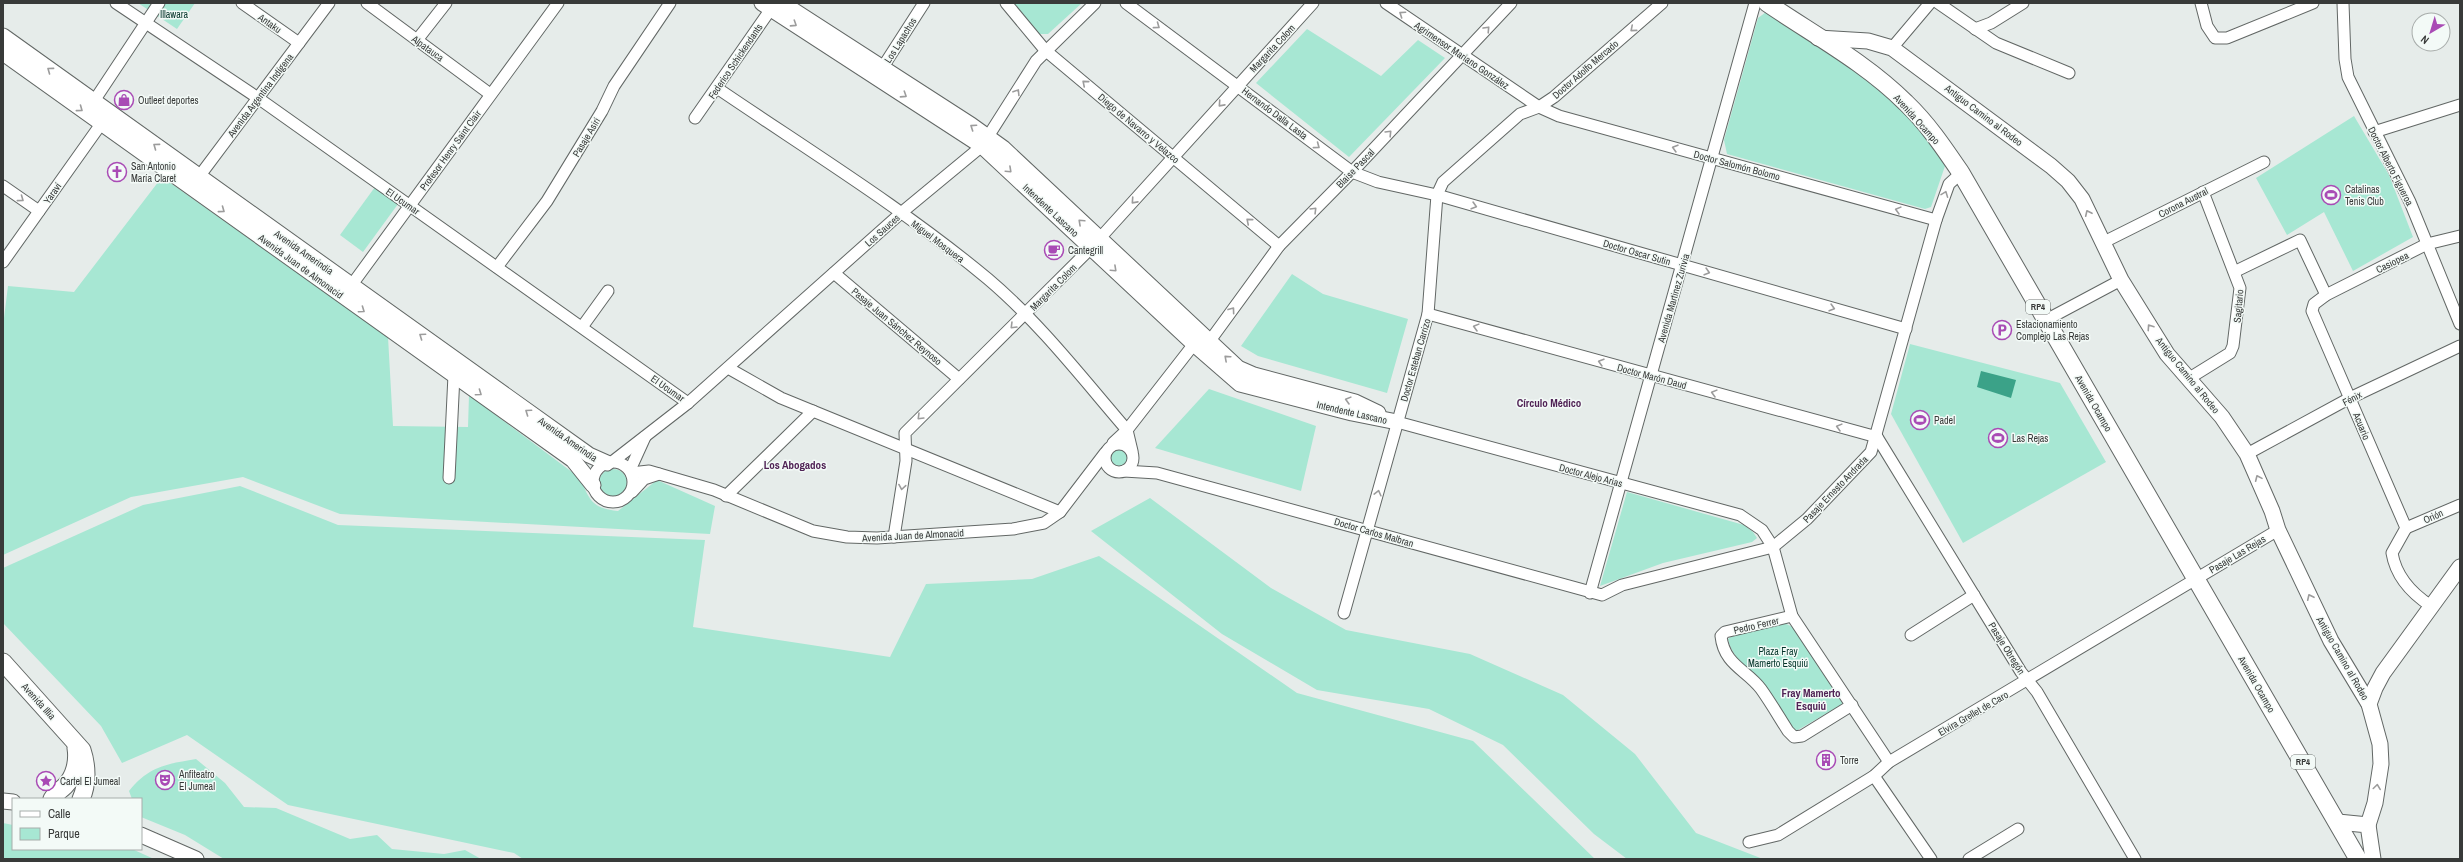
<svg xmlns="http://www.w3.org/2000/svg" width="2463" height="862" viewBox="0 0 2463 862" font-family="'Archivo Narrow',sans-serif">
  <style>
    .green { fill: #a7e7d3 }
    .water { fill: #3ba288 }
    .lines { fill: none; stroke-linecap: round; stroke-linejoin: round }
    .street-casing { stroke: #626765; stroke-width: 13 }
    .secondary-casing { stroke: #626765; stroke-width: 17 }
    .primary-casing { stroke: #626765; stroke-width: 19 }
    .street { stroke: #fff; stroke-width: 11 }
    .secondary { stroke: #fff; stroke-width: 15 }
    .primary { stroke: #fff; stroke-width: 17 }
    .oneway { stroke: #9c9c9c }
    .labels { text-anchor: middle; stroke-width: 3; stroke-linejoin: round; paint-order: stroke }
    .shield { fill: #f3faf7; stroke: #707472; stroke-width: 1 }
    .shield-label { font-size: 9px; font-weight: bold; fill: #383a39 }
    .park-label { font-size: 10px; fill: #033429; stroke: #f3faf7 }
    .street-label { font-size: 10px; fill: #383a39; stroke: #f3faf7 }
    .poi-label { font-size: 10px; fill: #383a39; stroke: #f3faf7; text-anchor: start }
    .neighbourhood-label { font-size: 11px; font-weight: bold; fill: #502255; stroke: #f3faf7 }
  </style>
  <rect width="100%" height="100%" fill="#e6ecea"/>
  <g class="green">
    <polygon points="138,3 195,3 177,29"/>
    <polygon points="1012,3 1082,3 1048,34 1038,34"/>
    <path d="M1766,12C1831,54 1906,95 1945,166L1931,207L1925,209L1727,154L1724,140L1758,18Z"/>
    <polygon points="1307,29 1381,76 1418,40 1445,58 1349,157 1256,83"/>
    <polygon points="2354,116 2389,175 2413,237 2353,271 2324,212 2287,235 2256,178"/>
    <path d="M162,177L388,337L393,426L468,427L469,395L580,478C590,501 592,508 618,511L657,480L715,506L710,534L340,514L243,477L131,497L3,555V326L8,286L74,292Z"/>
    <polygon points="375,187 398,204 363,252 340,235"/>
    <polygon points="1292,274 1323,294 1408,319 1387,393 1258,356 1241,346"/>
    <polygon points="1910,344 2060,383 2106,462 1963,543 1891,414"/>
    <polygon points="1209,389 1316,426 1301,491 1155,448"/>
    <circle cx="1119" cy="458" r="9"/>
    <circle cx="613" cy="483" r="14"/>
    <polygon points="240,486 338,525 705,540 693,627 890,657 926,584 1032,579 1099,556 1297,693 1473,741 1595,859 523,859 514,853 288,805 187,735 122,763 101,726 3,623 3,568 143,505"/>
    <polygon points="1627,492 1744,525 1753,532 1757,538 1752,542 1663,563 1600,586"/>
    <polygon points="1150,498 1271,588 1346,630 1470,654 1563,695 1635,754 1696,833 1763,859 1627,859 1594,834 1503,745 1429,709 1317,690 1222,634 1091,531"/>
    <path d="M1784,623L1795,628L1843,702L1841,705L1796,731C1782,720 1729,655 1728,639L1733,635Z"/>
    <path d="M196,759L225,783L244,807L276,808L350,839L377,835L392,849L444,854L465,850L481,859H224L185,835L141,817V799H132L129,791C149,766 167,764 196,759Z"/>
    <polygon points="3,823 13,825 13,849 132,849 154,859 3,859"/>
  </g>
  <polygon class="water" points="1981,371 2016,380 2011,398 1977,387"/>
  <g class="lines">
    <g class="street-casing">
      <g id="street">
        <polyline points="116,3 258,98 688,403"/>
        <polyline points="242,3 299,43"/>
        <polyline points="367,3 490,94"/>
        <polyline points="1006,3 1045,50 1279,246"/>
        <polyline points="1126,3 1352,172 1378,182 1437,195 1906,329"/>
        <polyline points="1386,3 1539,107 1559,116 1936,220"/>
        <polyline points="1938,3 1996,43 2069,73"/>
        <polyline points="2201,3 2207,26 2215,38 2227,38 2313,3"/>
        <polyline points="2343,3 2345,59 2348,77 2410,202 2460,324"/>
        <polyline points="1975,29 1991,23 2023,3"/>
        <polyline points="417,40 446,3"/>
        <polyline points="1892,48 1930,3"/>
        <polyline points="879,73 924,3"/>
        <path d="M717,88C808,150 904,209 988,279C1040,323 1083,379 1127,430L1132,451"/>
        <polyline points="94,101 159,3"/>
        <polyline points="695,118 775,3"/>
        <polyline points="2374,132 2460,105"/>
        <polyline points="195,182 329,3"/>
        <polyline points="3,186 39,211"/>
        <polyline points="2102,243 2264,162"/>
        <polyline points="3,262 106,117"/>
        <polyline points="497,267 547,201 602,111 614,86 670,3"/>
        <polyline points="2236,271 2300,240 2326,295"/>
        <polyline points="834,273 959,379"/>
        <polyline points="348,290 558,3"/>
        <polyline points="1428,314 1877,437"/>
        <polyline points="2046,320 2121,280"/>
        <polyline points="582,327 608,291"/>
        <polyline points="728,368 781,398 1060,512"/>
        <polyline points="2188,379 2230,353 2233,346 2240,288 2203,192"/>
        <polyline points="1397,422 1740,515 1762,530 1773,547 1792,616 1889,762"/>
        <polyline points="1877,437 2021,672 2037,692 2135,859"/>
        <polyline points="1113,443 1127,430 1194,344 1209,342 1279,246 1352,172 1511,3"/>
        <circle cx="1119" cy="458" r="14"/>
        <polyline points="2247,454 2350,398 2460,346"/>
        <circle cx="613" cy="482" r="20"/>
        <polyline points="612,462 688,403 901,213 982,146 1036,61 1095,3"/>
        <polyline points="630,470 645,437"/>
        <polyline points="1124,471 1157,473 1602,595 1622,585 1773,547 1807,519 1871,452 1936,220 1949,184 1961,173"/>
        <polyline points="631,473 649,471 714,490 813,531 847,537 877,538 1013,529 1044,523 1060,512 1105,453"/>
        <polyline points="449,478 454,375"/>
        <polyline points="632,492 644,479 659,474"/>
        <polyline points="726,496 813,411"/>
        <polyline points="2406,528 2460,505"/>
        <polyline points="894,537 906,461 905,433 1091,248 1313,3"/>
        <polyline points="1590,593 1755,3"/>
        <path d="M2431,606C2411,593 2396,577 2392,553L2406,528L2312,311L2314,304L2326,295L2427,244L2460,236"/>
        <polyline points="1344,613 1428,314 1437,195 1443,182 1520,114 1539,107 1554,97 1662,3"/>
        <path d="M1792,616L1725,632L1721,636C1724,665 1747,670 1761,689C1771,703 1779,717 1788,731L1794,737L1802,736L1852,705"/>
        <polyline points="1911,635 1974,595"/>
        <polyline points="1874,776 1931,859"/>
        <polyline points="1749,842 1778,835 1874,776 1889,762 2278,530"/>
        <polyline points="1969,859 2018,829"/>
      </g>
    </g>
    <g class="secondary-casing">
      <g id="secondary">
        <polyline points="762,3 982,146 1194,344 1240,384 1352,413 1397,422"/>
        <polyline points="782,3 971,125 1003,148 1238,368 1254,375 1355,402 1378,413"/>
        <polyline points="3,36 589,455 607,463"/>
        <polyline points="1818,38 1868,41 1892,48 2051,166 2068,181 2082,199 2121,280 2167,354 2222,417 2247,454 2272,511 2278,530 2331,641 2369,704 2380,744 2381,764 2375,803 2368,825"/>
        <polyline points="3,53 573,460 593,485"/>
        <polyline points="2369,704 2375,688 2383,673 2460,567"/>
        <polyline points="3,801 13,802"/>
        <polyline points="2338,822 2368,825 2373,859"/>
        <polyline points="141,835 196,859"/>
      </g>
    </g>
    <g class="primary-casing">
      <g id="primary">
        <path d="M1767,3C1814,35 1866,63 1906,103C1928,124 1944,148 1961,173L2358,859"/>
        <path d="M3,662L82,750C87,765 88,784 81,799"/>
        <path d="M52,799C56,792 60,791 65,786C75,776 78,761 76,748"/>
      </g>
    </g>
    <use href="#street" class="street"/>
    <use href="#secondary" class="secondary"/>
    <use href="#primary" class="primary"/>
  </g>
  <defs><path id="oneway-chevron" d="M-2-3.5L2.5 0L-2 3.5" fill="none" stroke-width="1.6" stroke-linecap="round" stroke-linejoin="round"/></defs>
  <g class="oneway">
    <use href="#oneway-chevron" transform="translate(1402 14) rotate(-146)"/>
    <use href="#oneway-chevron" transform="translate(794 24) rotate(33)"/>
    <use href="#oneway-chevron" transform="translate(1157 26) rotate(36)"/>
    <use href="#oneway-chevron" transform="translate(1487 29) rotate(-47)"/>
    <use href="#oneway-chevron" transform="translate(1633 29) rotate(139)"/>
    <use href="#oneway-chevron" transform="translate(50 70) rotate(-144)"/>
    <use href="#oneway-chevron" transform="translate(1085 83) rotate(-140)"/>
    <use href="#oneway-chevron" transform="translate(1017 92) rotate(-58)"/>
    <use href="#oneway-chevron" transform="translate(904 95) rotate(33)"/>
    <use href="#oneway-chevron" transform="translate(1221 104) rotate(132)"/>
    <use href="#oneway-chevron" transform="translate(80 109) rotate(36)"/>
    <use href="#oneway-chevron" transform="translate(973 127) rotate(-146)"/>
    <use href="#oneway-chevron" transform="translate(1389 133) rotate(-46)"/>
    <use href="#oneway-chevron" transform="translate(156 146) rotate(-144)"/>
    <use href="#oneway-chevron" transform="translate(1317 146) rotate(37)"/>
    <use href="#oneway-chevron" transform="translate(1675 148) rotate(-164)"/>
    <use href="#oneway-chevron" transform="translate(1009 170) rotate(43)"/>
    <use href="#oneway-chevron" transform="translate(1945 194) rotate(-69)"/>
    <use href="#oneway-chevron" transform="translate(21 199) rotate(36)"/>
    <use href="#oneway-chevron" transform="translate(1134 201) rotate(132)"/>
    <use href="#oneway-chevron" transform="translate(1474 206) rotate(16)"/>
    <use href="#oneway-chevron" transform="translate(222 210) rotate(36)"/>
    <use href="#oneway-chevron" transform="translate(1314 210) rotate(-45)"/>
    <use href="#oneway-chevron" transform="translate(1898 210) rotate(-165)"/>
    <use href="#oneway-chevron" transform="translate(2088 213) rotate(-115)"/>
    <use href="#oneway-chevron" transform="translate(1249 221) rotate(-140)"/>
    <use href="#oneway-chevron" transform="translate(1081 222) rotate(-137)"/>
    <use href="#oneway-chevron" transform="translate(1114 269) rotate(43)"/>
    <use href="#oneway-chevron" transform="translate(1707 272) rotate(16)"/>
    <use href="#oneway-chevron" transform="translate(1832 308) rotate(16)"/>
    <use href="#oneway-chevron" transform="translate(362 310) rotate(35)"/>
    <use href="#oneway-chevron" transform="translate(1232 310) rotate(-54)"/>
    <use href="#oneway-chevron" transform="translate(1013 326) rotate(135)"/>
    <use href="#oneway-chevron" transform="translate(1476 327) rotate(-165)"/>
    <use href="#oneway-chevron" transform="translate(2150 327) rotate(-124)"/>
    <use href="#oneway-chevron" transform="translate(422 336) rotate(-145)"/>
    <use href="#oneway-chevron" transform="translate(1227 358) rotate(-138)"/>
    <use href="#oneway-chevron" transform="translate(1601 362) rotate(-164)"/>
    <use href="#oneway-chevron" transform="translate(479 393) rotate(35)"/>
    <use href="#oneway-chevron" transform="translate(1714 393) rotate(-165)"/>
    <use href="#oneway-chevron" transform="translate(1348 400) rotate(-165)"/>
    <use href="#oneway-chevron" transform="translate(528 412) rotate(-145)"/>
    <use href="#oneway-chevron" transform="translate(920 417) rotate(135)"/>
    <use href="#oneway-chevron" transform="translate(1839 427) rotate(-165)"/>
    <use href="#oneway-chevron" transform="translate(2258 478) rotate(-114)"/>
    <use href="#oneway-chevron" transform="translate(902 487) rotate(99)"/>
    <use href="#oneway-chevron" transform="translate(1378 493) rotate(-76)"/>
    <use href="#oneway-chevron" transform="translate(2310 597) rotate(-115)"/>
    <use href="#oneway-chevron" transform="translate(2377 787) rotate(-82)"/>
  </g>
  <defs>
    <g id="shop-ring" transform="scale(1)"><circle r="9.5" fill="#f3faf7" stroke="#a94bb5" stroke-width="1.5"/><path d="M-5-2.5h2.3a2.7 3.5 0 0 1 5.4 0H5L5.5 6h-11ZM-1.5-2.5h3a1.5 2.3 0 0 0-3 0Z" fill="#a94bb5"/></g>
    <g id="church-ring" transform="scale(1)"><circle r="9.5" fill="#f3faf7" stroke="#a94bb5" stroke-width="1.5"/><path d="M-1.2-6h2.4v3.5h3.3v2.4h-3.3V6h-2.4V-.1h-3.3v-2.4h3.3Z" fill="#a94bb5"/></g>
    <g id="stadium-ring" transform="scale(1)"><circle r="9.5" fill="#f3faf7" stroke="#a94bb5" stroke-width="1.5"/><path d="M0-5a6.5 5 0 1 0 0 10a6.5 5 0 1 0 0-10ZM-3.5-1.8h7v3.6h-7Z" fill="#a94bb5"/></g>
    <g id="cafe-ring" transform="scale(1)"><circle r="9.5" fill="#f3faf7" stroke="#a94bb5" stroke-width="1.5"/><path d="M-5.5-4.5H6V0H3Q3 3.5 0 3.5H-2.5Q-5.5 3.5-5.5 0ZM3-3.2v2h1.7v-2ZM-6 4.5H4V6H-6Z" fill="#a94bb5"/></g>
    <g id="parking-ring" transform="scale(1)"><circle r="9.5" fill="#f3faf7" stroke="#a94bb5" stroke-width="1.5"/><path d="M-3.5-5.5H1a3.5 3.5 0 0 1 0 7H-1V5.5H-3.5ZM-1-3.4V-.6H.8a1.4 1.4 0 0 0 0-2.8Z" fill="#a94bb5"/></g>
    <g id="building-ring" transform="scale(1)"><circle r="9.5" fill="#f3faf7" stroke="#a94bb5" stroke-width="1.5"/><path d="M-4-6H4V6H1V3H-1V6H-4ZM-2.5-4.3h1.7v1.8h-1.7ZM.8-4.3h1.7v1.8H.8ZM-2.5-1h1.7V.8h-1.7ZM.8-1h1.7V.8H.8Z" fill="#a94bb5"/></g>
    <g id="theatre-ring" transform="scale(1)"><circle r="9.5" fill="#f3faf7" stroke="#a94bb5" stroke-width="1.5"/><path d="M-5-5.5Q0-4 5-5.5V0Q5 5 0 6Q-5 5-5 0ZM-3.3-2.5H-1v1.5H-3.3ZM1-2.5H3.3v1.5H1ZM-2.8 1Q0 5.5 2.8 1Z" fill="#a94bb5"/></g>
    <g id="sight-ring" transform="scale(1)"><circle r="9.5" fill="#f3faf7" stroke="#a94bb5" stroke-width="1.5"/><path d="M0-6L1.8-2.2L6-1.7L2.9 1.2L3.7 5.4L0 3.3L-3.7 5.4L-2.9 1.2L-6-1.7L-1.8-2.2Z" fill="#a94bb5"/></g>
  </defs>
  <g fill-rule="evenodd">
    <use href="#shop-ring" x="124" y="100"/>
    <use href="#church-ring" x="117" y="172"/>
    <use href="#stadium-ring" x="2331" y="195"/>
    <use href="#cafe-ring" x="1054" y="250"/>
    <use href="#parking-ring" x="2002" y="330"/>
    <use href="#stadium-ring" x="1920" y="420"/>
    <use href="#stadium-ring" x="1998" y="438"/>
    <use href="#building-ring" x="1826" y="760"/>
    <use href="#theatre-ring" x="165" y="780"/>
    <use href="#sight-ring" x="46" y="781"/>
  </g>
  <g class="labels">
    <g class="shield">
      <rect x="2026" y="300" width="24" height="14" rx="3"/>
      <rect x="2291" y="755" width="24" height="14" rx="3"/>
    </g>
    <g class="shield-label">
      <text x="2038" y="310">RP4</text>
      <text x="2303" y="765">RP4</text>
    </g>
    <g class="park-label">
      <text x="174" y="18">Illawara</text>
      <text x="1778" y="655">Plaza Fray<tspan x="1778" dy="12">Mamerto Esquiú</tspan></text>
    </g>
    <g class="street-label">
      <text transform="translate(270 23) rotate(35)" y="4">Antaku</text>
      <text transform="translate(900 40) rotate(-58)" y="4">Los Lapachos</text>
      <text transform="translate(428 48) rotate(36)" y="4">Alpatauca</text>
      <text transform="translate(1272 48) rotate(-47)" y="4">Margarita Colom</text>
      <text transform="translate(1462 55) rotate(34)" y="4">Agrimensor Mariano González</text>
      <text transform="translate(735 61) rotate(-56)" y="4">Federico Schickendants</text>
      <text transform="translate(1585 69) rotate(-41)" y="4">Doctor Adolfo Mercado</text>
      <text transform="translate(260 95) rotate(-53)" y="4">Avenida Argentina Indígena</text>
      <text transform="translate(1275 113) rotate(37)" y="4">Hernando Dalla Lasta</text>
      <text transform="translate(1984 115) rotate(37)" y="4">Antiguo Camino al Rodeo</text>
      <text transform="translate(1917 119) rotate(48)" y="4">Avenida Ocampo</text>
      <text transform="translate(1139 128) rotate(40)" y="4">Diego de Navarro y Velazco</text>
      <text transform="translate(586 137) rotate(-59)" y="4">Pasaje Asiri</text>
      <text transform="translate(450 150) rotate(-54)" y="4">Profesor Henry Saint Clair</text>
      <text transform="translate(1737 165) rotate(15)" y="4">Doctor Salomón Bolomo</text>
      <text transform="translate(2391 166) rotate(63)" y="4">Doctor Alberto Figueroa</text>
      <text transform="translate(1355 168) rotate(-46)" y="4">Blaise Pascal</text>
      <text transform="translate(52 193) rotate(-55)" y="4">Yaraví</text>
      <text transform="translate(403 201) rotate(35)" y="4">El Ucumar</text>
      <text transform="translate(2183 202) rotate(-27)" y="4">Corona Austral</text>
      <text transform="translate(1051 210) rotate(43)" y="4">Intendente Lascano</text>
      <text transform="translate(882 230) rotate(-42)" y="4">Los Sauces</text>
      <text transform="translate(938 241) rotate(37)" y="4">Miguel Mosquera</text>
      <text transform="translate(304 252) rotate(35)" y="4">Avenida Amerindia</text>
      <text transform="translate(1637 252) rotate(16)" y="4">Doctor Oscar Sutin</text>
      <text transform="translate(2392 262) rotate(-27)" y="4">Casiopea</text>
      <text transform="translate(301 266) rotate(36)" y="4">Avenida Juan de Almonacid</text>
      <text transform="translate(1053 287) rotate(-45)" y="4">Margarita Colom</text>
      <text transform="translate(1673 298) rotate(-74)" y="4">Avenida Martinez Zurivia</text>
      <text transform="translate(2238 306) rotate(-85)" y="4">Sagitario</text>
      <text transform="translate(897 326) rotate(40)" y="4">Pasaje Juan Sánchez Reynoso</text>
      <text transform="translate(1415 360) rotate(-74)" y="4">Doctor Esteban Carrizo</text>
      <text transform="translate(2188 375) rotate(51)" y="4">Antiguo Camino al Rodeo</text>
      <text transform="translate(1652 376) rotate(15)" y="4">Doctor Marón Daud</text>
      <text transform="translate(668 388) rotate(35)" y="4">El Ucumar</text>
      <text transform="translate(2352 398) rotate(-27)" y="4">Fénix</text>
      <text transform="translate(2094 403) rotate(60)" y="4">Avenida Ocampo</text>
      <text transform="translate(1352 412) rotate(13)" y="4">Intendente Lascano</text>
      <text transform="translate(2362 426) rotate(67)" y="4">Acuario</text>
      <text transform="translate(568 439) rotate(35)" y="4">Avenida Amerindia</text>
      <text transform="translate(1591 475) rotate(15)" y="4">Doctor Alejo Arias</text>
      <text transform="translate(1835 489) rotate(-46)" y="4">Pasaje Ernesto Andrada</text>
      <text transform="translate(2433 516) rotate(-24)" y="4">Orión</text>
      <text transform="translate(1374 532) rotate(16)" y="4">Doctor Carlos Malbran</text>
      <text transform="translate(913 535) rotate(-3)" y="4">Avenida Juan de Almonacid</text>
      <text transform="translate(2237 554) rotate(-31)" y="4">Pasaje Las Rejas</text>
      <text transform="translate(1756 625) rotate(-13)" y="4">Pedro Ferrer</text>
      <text transform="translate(2007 648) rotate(58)" y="4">Pasaje Obregón</text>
      <text transform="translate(2343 658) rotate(60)" y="4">Antiguo Camino al Rodeo</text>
      <text transform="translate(2257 684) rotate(60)" y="4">Avenida Ocampo</text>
      <text transform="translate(39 701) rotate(48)" y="4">Avenida Illia</text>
      <text transform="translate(1973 713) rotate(-30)" y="4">Elvira Grellet de Caro</text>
    </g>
    <g class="poi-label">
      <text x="138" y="104">Outleet deportes</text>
      <text x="131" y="170">San Antonio<tspan x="131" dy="12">María Claret</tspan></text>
      <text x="2345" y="193">Catalinas<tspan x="2345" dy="12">Tenis Club</tspan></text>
      <text x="1068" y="254">Cantegrill</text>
      <text x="2016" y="328">Estacionamiento<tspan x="2016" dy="12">Complejo Las Rejas</tspan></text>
      <text x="1934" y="424">Padel</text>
      <text x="2012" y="442">Las Rejas</text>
      <text x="1840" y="764">Torre</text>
      <text x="179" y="778">Anfiteatro<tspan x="179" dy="12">El Jumeal</tspan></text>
      <text x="60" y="785">Cartel El Jumeal</text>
    </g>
    <g class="neighbourhood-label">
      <text x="1549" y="407">Círculo Médico</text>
      <text x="795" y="469">Los Abogados</text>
      <text x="1811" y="697">Fray Mamerto<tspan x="1811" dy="13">Esquiú</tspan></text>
    </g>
  </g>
  <rect width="2463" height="862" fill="none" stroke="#383a39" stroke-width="8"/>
  <rect x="12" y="798" width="130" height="52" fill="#f3faf7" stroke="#a8adab"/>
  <rect x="20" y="811" width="20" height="6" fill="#ffffff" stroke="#a8adab"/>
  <text x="48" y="818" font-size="12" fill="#383a39">Calle</text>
  <rect x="20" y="828" width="20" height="12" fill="#a7e7d3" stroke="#a8adab"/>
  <text x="48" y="838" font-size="12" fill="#383a39">Parque</text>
  <g transform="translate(2431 32) rotate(218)"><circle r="19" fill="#f3faf7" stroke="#a8adab"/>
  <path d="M0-3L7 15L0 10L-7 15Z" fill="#a94bb5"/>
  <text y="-6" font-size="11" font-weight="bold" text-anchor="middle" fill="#383a39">N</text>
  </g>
</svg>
